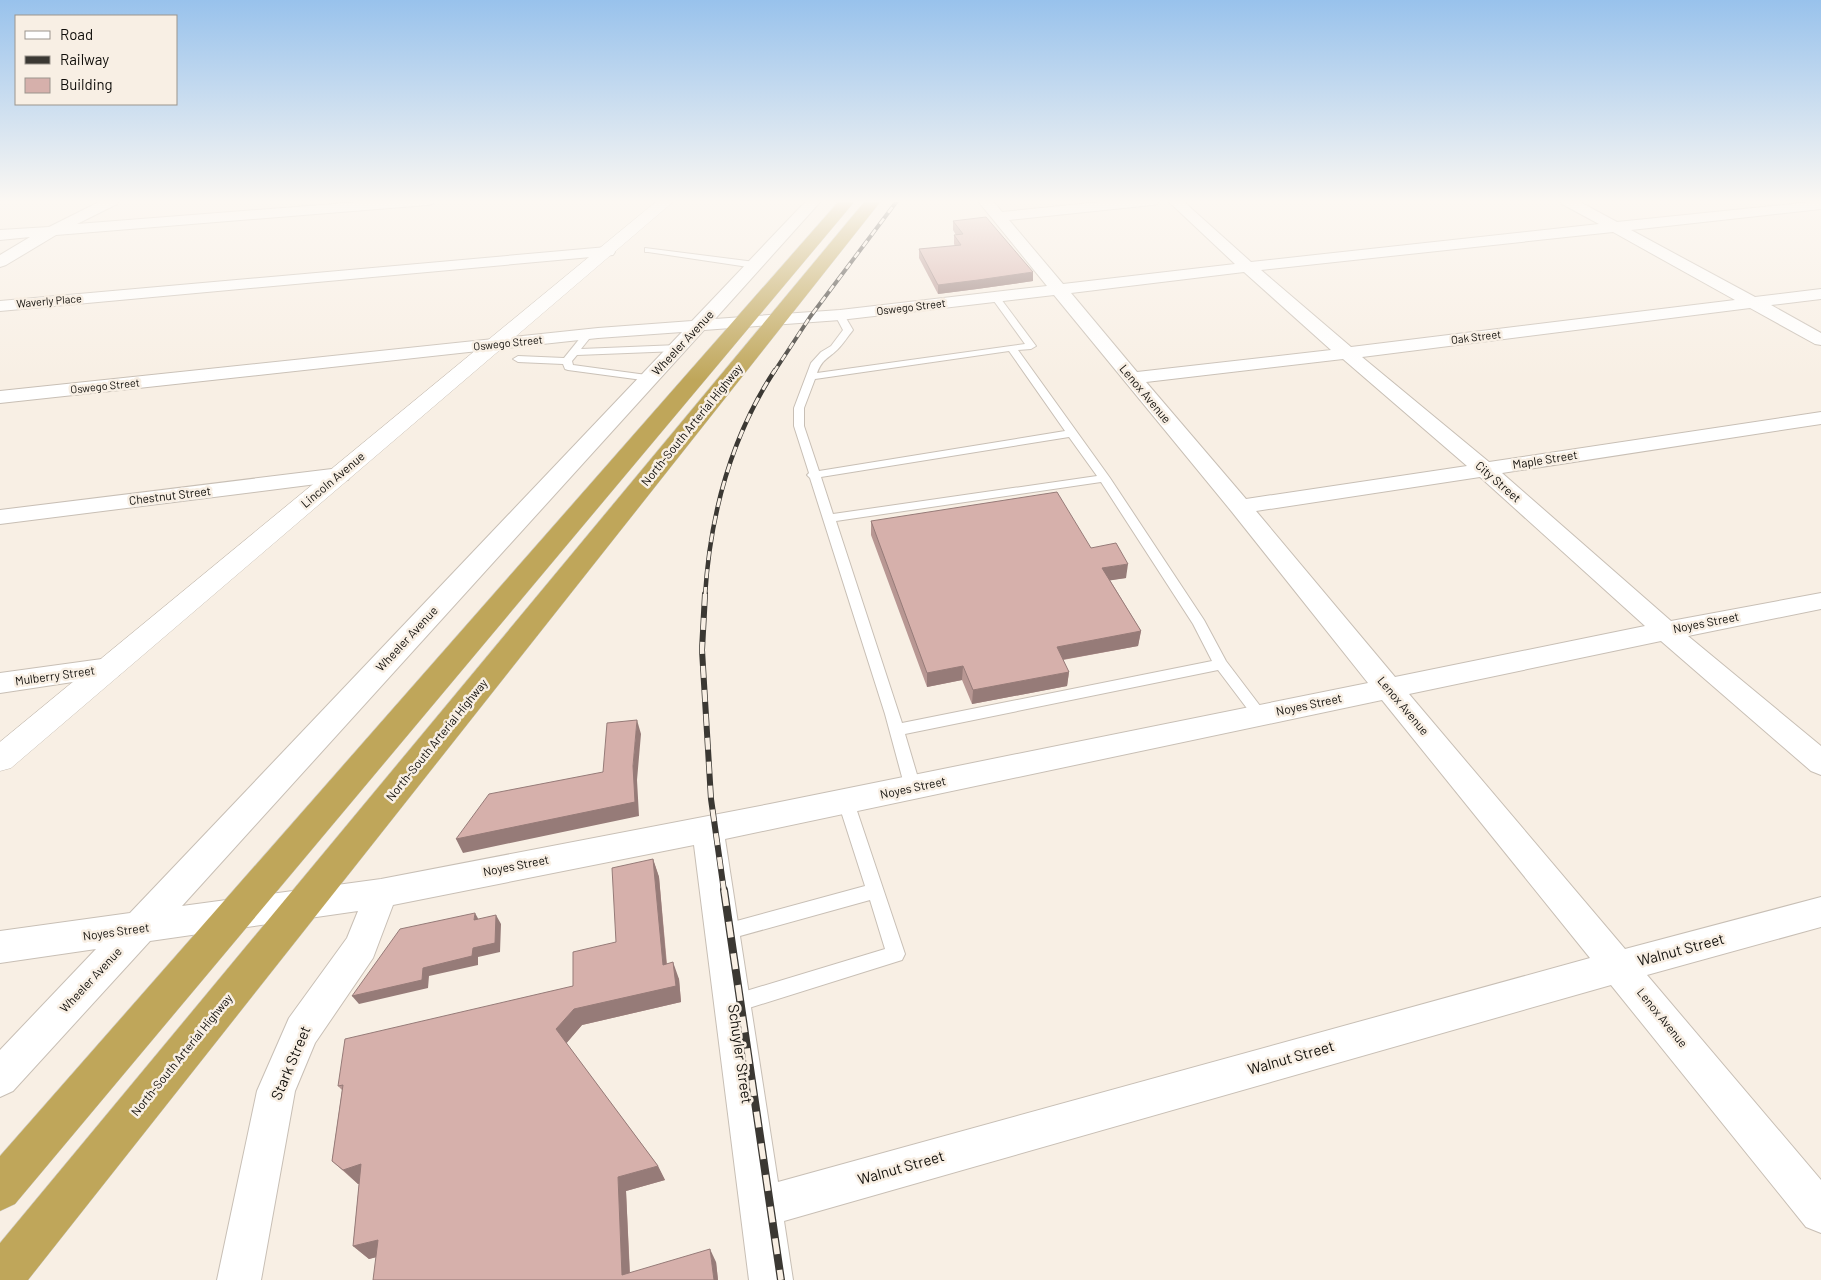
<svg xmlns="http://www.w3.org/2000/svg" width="1821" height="1280" viewBox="0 0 1821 1280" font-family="Barlow,sans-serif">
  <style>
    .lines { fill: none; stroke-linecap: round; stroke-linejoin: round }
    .service-casing { stroke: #c8bfb5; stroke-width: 2 }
    .minor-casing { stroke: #c8bfb5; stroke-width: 2 }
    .tertiary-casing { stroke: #c8bfb5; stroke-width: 1 }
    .trunk-casing { stroke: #cfcfce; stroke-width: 1 }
    .service { fill: #fff; fill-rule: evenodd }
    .minor { fill: #fff; fill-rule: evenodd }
    .tertiary { fill: #fff; fill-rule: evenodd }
    .trunk { fill: #bfa65a; fill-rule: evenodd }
    .rail-far3-casing { stroke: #3b3833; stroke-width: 4 }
    .rail-far2-casing { stroke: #3b3833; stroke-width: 4.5 }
    .rail-far1-casing { stroke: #3b3833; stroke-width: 6 }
    .rail-casing { stroke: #3b3833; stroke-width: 8 }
    .rail-far3 { stroke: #f8efe4; stroke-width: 2.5; stroke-dasharray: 7; stroke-linecap: butt }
    .rail-far2 { stroke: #f8efe4; stroke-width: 3; stroke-dasharray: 9; stroke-linecap: butt }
    .rail-far1 { stroke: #f8efe4; stroke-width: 4.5; stroke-dasharray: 12; stroke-linecap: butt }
    .rail { stroke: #f8efe4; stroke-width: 5.5; stroke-dasharray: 16; stroke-linecap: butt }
    .wall { fill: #b89793 }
    .shaded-wall { fill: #967b78 }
    .building { fill: #d6b0ab; stroke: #967b78 }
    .labels { text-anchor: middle; stroke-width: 5; stroke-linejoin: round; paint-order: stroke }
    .far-street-label { font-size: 11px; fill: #100e0a; stroke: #f8efe4 }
    .street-label { font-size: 12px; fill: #100e0a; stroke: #f8efe4 }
    .near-street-label { font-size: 15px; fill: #100e0a; stroke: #f8efe4 }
  </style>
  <rect width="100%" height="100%" fill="#f8efe4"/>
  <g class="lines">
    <g class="service-casing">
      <g id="service">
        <polygon points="645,248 755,262 759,265 755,268 648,252 645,252"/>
        <path d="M995,294L998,295L1036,346L1031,349L1018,350L1110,478L1204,620L1226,661L1267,715L1265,719L1260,721L1255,719L1218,670L905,734L921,788L919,792L913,794L907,792L905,788L885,714L810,478L807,475L809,473L794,426V408L811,363L821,352L831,346L843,330L835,315L837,313H843L853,330C848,336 843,344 838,349C828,359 823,358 817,373L1025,344L991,297ZM1009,351L1065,431L819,471L804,426V408L815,379ZM1069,437L1097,476L833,514L821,477ZM1101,482L1193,624L1212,661L902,723L836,521Z"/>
        <polygon points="588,331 593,334 581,349 678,345 683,348 678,351 577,355 572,361 573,365 654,376 655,378 650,381 568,370 565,369 563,364 518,362 513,359 518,356 564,358 585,332"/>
        <polygon points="846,796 852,797 854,802 905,954 902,960 733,1013 726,1010 724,1004 726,998 733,995 885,949 870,900 722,941 716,939 713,933 716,927 722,925 865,886 838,802 840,797"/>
      </g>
    </g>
    <g class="minor-casing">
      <g id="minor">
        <polygon points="101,201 119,201 117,204 77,224 373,201 434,201 432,204 427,205 56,235 6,265 0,267 0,255 30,237 0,240 0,230 49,227"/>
        <path d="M806,201H821L715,319L840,310L1047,286L978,201H993L1002,212L1111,201H1159L1157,204L1152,205L1009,220L1063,284L1235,264L1168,201H1183L1251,262L1599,224L1562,204L1560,201H1578L1617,222L1821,201V209L1631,230L1755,297L1821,289V299L1771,305L1821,333V345L1815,344L1750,308L1362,357L1489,462L1821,412V424L1502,473L1671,621L1821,593V609L1688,636L1821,746V775L1811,771L1661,641L1409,694L1625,949L1821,897V927L1647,975L1821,1180V1233L1806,1227L1611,985L784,1221L793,1280H749L694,845L393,905L373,958L315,1043L295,1091L261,1280H217L257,1091L289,1018L347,938L358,911L150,941L13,1091L0,1097V1050L96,949L0,963V931L130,913L682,332L598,338L0,403V391L598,328L692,321ZM1613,232L1735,300L1351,347L1261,270ZM1244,272L1331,350L1137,372L1071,293ZM1054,295L1232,512L1368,683L770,804L381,879L182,906L704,330L840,320ZM1343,359L1467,466L1246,499L1146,382ZM1480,477L1645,626L1395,677L1256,511ZM1382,700L1590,958L778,1182L725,839Z"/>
        <polygon points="607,247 613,249 615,252 613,255 0,311 0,301"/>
        <polygon points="340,468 348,470 351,475 348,480 0,524 0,510"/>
        <polygon points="109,658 119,661 123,668 119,675 0,693 0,673"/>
      </g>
    </g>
    <g class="tertiary-casing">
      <polygon id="tertiary" points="657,201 674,201 11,768 0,771 0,742"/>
    </g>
    <g class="trunk-casing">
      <g id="trunk">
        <polygon points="839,201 855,201 15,1204 0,1211 0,1156"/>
        <polygon points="865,201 881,201 28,1280 0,1280 0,1243"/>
      </g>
    </g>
    <use href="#service" class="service"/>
    <use href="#minor" class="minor"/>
    <use href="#tertiary" class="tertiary"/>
    <use href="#trunk" class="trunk"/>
    <g class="rail-far3-casing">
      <polyline id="rail-far3" points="774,372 810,317 897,201"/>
    </g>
    <g class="rail-far2-casing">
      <path id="rail-far2" d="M705,596C710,516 731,437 775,370"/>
    </g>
    <g class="rail-far1-casing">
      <polyline id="rail-far1" points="705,594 702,650 711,799 724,891"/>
    </g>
    <g class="rail-casing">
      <polyline id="rail" points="724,890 781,1280"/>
    </g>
    <use href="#rail-far3" class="rail-far3"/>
    <use href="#rail-far2" class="rail-far2"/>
    <use href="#rail-far1" class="rail-far1"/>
    <use href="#rail" class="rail"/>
  </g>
  <g class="wall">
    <polygon points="953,221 1033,281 977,289 938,294 919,258 919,249 955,246 954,244 954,235 956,235 953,230"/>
    <polygon points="871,521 1091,548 1126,578 1110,580 1141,631 1138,646 1063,660 1069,672 1067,686 972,704 962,680 927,687 871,535"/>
    <polygon points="653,859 659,877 667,964 679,979 681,1002 582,1025 566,1043 658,1166 665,1180 626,1191 630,1273 716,1262 718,1280 376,1257 369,1259 353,1246 359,1184 358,1184 332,1161 342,1090 338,1086 573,986 616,942"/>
  </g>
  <g class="shaded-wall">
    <polygon points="1033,272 1033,281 977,289 938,294 938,285"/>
    <polygon points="1128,564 1126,578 1100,582 1102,568"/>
    <polygon points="1141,631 1138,646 1055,661 1057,647"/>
    <polygon points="963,666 962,680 927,687 927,673"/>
    <polygon points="1069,672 1067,686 972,704 973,690"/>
    <polygon points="637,720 641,734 637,780 639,816 463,853 456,839 633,766"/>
    <polygon points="653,859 659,877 668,982 663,965"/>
    <polygon points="475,913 480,922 474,920"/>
    <polygon points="496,915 501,924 500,952 478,957 478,965 429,976 428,988 359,1004 352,996 473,948"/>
    <polygon points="673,962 679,979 681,1002 582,1025 565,1045 556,1029 574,1009"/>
    <polygon points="361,1164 376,1178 358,1184 343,1170"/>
    <polygon points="658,1166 665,1180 626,1191 630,1280 622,1275 618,1177"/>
    <polygon points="378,1240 393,1253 369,1259 353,1246"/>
    <polygon points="710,1249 716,1262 718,1280 714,1280"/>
  </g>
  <g class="building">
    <polygon points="986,217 1033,272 978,280 938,285 919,249 961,245 954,235 963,234 953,221"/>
    <polygon points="1057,492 1091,548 1116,543 1128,564 1102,568 1141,631 1057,647 1069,672 973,690 963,666 927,673 871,521"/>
    <polygon points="637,720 633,766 635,802 456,839 489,794 603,772 607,723"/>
    <polygon points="653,859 663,965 673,962 676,986 574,1009 556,1029 658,1166 618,1177 622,1275 710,1249 714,1280 373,1280 378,1240 353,1246 361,1164 343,1170 332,1161 343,1085 338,1086 345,1039 573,986 573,952 616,942 612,868"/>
    <polygon points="475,913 474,920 496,915 495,943 473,948 472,956 423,968 422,980 352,996 400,929"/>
  </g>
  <linearGradient id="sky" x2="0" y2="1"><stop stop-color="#98c2ec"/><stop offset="0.53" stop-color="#fcf8f3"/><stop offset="1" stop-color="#fcf8f3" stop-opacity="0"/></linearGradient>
  <rect width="1821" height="380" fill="url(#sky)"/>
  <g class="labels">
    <g class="far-street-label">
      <text transform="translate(49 301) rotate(-5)" y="4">Waverly Place</text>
      <text transform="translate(911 307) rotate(-7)" y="4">Oswego Street</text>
      <text transform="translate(1476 337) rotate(-7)" y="4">Oak Street</text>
      <text transform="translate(508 343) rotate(-6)" y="4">Oswego Street</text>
      <text transform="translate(105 386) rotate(-6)" y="4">Oswego Street</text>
    </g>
    <g class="street-label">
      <text transform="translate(683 343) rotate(-47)" y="4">Wheeler Avenue</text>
      <text transform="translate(1145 394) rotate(50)" y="4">Lenox Avenue</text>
      <text transform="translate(692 425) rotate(-51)" y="4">North-South Arterial Highway</text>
      <text transform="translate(1545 460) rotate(-9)" y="4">Maple Street</text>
      <text transform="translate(333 480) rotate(-40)" y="4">Lincoln Avenue</text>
      <text transform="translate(1498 482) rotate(41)" y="4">City Street</text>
      <text transform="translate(170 496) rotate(-7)" y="4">Chestnut Street</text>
      <text transform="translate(1706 623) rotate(-11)" y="4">Noyes Street</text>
      <text transform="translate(407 639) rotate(-47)" y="4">Wheeler Avenue</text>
      <text transform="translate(55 676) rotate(-8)" y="4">Mulberry Street</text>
      <text transform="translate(1309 705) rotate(-12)" y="4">Noyes Street</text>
      <text transform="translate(1403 706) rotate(50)" y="4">Lenox Avenue</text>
      <text transform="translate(437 740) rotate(-51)" y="4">North-South Arterial Highway</text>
      <text transform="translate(913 788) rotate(-12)" y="4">Noyes Street</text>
      <text transform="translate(516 866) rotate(-11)" y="4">Noyes Street</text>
      <text transform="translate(116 932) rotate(-8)" y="4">Noyes Street</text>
      <text transform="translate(91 980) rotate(-47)" y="4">Wheeler Avenue</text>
      <text transform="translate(1662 1018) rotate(51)" y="4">Lenox Avenue</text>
      <text transform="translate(182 1055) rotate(-51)" y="4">North-South Arterial Highway</text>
    </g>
    <g class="near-street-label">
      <text transform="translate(1681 950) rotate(-15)" y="5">Walnut Street</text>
      <text transform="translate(740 1054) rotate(82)" y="5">Schuyler Street</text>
      <text transform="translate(1291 1058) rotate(-16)" y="5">Walnut Street</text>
      <text transform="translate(291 1063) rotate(-67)" y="5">Stark Street</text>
      <text transform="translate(901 1168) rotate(-16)" y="5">Walnut Street</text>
    </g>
  </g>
  <rect x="15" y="15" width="162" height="90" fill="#f8efe4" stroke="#9b958d"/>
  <rect x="25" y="31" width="25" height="8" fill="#ffffff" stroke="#9b958d"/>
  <text x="60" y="40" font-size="15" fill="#100e0a">Road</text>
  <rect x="25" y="56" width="25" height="8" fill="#3b3833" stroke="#9b958d"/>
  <text x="60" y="65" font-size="15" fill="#100e0a">Railway</text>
  <rect x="25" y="78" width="25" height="15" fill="#d6b0ab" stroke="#9b958d"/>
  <text x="60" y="90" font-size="15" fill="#100e0a">Building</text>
</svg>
